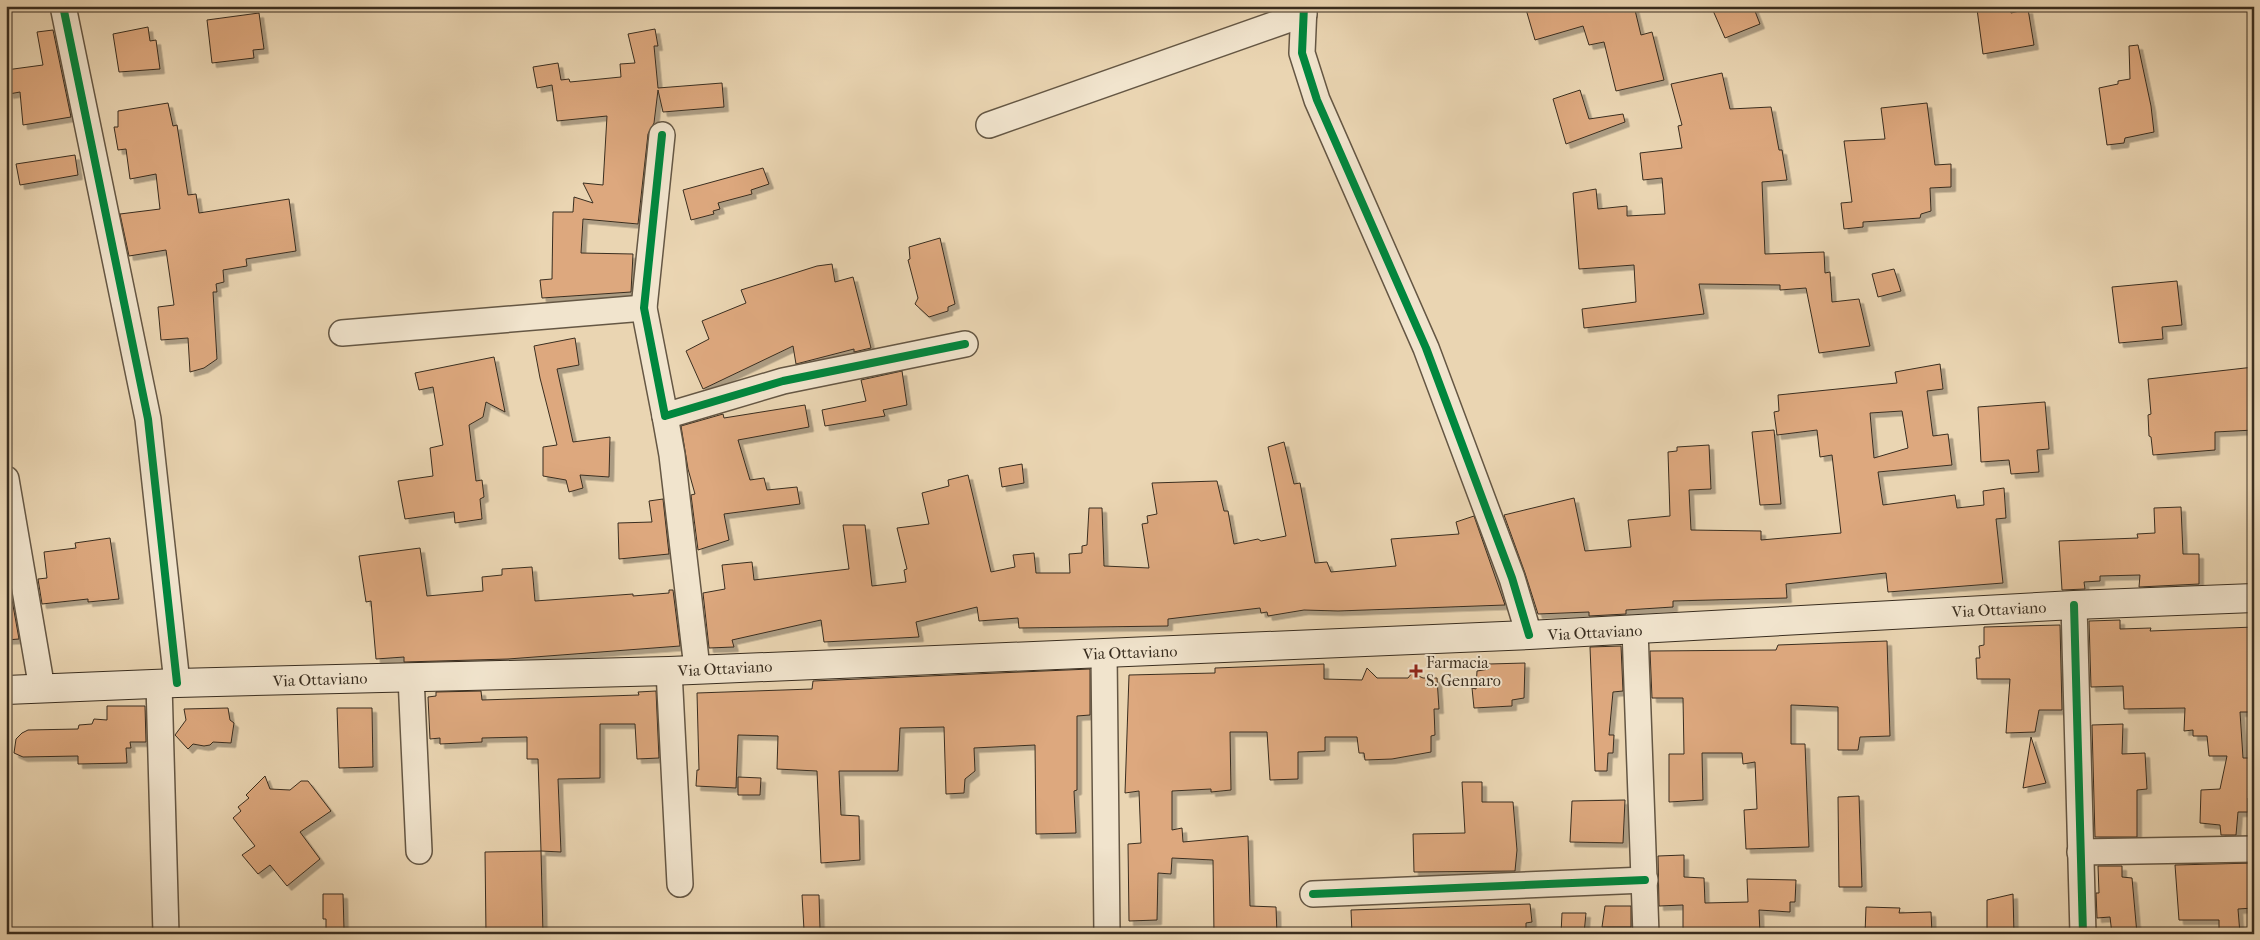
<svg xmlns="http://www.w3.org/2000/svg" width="2260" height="940" viewBox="0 0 2260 940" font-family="'IM FELL French Canon',serif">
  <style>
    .building { fill: #dda87e; stroke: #392d1f; fill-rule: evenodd; filter: url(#shadow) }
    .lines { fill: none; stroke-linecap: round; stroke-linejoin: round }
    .street-casing { stroke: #655744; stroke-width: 28 }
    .secondary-casing { stroke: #392d1f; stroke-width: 30 }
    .street { stroke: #f1e4cd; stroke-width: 25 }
    .secondary { stroke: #f1e4cd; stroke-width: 28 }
    .cycleway-casing { stroke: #f1e4cd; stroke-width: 11 }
    .cycleway { stroke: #00873e; stroke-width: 8 }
    .poi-dot { fill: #8f2418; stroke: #f1e4cd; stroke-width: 2 }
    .labels { text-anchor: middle; stroke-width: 4; stroke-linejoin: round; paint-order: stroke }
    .street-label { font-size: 16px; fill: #392d1f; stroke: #f1e4cd }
    .poi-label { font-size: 16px; fill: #392d1f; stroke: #f1e4cd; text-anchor: start }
  </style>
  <defs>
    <filter id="shadow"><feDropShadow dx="4.5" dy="4.5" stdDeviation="0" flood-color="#0004"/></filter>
  </defs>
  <rect width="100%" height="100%" fill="#ead5b2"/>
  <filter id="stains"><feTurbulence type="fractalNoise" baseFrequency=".004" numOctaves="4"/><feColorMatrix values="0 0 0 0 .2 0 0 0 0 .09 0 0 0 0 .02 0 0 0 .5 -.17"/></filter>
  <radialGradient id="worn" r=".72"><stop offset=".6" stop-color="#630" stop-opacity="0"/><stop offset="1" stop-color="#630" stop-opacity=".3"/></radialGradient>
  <g class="building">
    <polygon points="1525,6 1614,6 1615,11 1634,6 1641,35 1652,32 1664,80 1616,91 1604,42 1589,45 1583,26 1535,40"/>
    <polygon points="1711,6 1753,6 1760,24 1725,38"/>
    <polygon points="1998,6 2010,6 2011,13 2028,9 2034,45 1983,54 1977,9"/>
    <polygon points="259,13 264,49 253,50 254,58 212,63 207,20"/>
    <polygon points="148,27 150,41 156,40 160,69 119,72 113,34"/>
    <polygon points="655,29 658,46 654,46 658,88 722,83 724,107 663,112 658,90 654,123 648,134 638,224 583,219 581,253 633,254 631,292 542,298 540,280 552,279 553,212 573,212 574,197 593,203 583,183 603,185 607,116 557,121 552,85 537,88 533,67 558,63 561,80 569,79 570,82 621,77 620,64 635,63 628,34"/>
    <polygon points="53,30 71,117 23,125 20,92 9,94 6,70 43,65 37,32"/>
    <polygon points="2138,45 2151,106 2154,132 2125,138 2124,143 2107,145 2099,88 2118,84 2118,81 2130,79 2129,46"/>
    <polygon points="1722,73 1730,109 1771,107 1779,150 1782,150 1787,180 1762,182 1765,254 1824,252 1825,273 1830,272 1832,302 1859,299 1870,346 1819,353 1806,288 1780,290 1780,285 1699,284 1704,314 1584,328 1582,309 1636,302 1634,265 1579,269 1573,193 1596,189 1598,209 1627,206 1627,216 1665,214 1662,178 1643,180 1640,153 1682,148 1678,126 1682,125 1671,84"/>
    <polygon points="1580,90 1589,119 1623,114 1625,122 1566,144 1553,99"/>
    <polygon points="168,103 173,126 177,125 188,195 196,194 199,213 289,199 296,251 246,259 247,266 223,270 224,282 216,284 217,292 213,292 217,359 204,368 190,372 188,338 161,340 158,307 174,305 166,250 129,256 120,214 160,209 156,174 130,179 126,149 118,150 114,127 118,127 118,111"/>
    <polygon points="1927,103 1935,165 1951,164 1951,187 1930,188 1931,211 1921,214 1920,218 1863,222 1863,227 1844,229 1841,203 1852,202 1844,141 1885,139 1881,108"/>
    <polygon points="75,155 78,175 20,185 16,164"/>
    <polygon points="763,168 769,184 751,190 752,194 718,203 720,209 713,211 714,214 691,220 683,190"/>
    <polygon points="940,238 955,304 948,307 948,311 929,317 915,304 918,298 908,260 910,259 909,247"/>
    <polygon points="832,264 835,282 853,277 871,348 854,352 854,349 796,364 793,346 703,389 686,351 709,339 702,321 746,303 741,290 817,266"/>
    <polygon points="1894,269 1901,291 1878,297 1872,274"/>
    <polygon points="2177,281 2182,325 2162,327 2163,339 2119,343 2112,287"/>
    <polygon points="575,338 579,365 557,369 573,442 610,437 609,477 580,475 583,488 569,492 566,480 543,476 543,447 557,445 540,378 534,346"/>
    <polygon points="494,357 505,412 486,402 483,417 469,425 476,481 482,480 484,497 480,499 482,519 455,523 454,512 405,519 398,481 433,476 430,448 443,445 433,387 419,390 415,373"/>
    <path d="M1940,364L1943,389L1927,391L1933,436L1948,434L1952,465L1878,472L1883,505L1955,495L1957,508L1984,505L1983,491L2004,488L2006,518L1996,519L2003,583L1888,592L1886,573L1786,584L1787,598L1673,601V607L1626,610V614L1589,616V612L1538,614L1525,573L1504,515L1574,498L1585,551L1631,547L1628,520L1670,516L1668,452L1677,451V447L1709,445L1711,489L1689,490L1691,530L1761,531V540L1841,533L1832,455L1820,457L1817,430L1777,435L1774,412L1779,411L1778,395L1897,383L1895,372ZM1902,411L1908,448L1874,458L1870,413Z"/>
    <polygon points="2254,367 2254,430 2215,432 2215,450 2153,455 2151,437 2149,436 2148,415 2151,414 2148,379"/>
    <polygon points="902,371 907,405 883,410 885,416 825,426 822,410 866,401 861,380"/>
    <polygon points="2045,402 2049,449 2037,450 2039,472 2011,474 2009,460 1981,462 1978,407"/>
    <polygon points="805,405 809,427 738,440 750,480 764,478 767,490 797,487 800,504 724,514 729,540 698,550 691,495 695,494 688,469 681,426 723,414 724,418"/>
    <polygon points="1774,430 1781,504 1760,505 1752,432"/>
    <polygon points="1284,442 1294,484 1300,483 1315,563 1327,562 1331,572 1396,566 1391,539 1459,534 1456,522 1474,516 1505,605 1338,611 1304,610 1268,616 1267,612 1261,613 1260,608 1168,619 1168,626 1019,628 1018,618 979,621 977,607 916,622 919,637 824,642 821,620 732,640 734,647 709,648 703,593 725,589 722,565 752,562 754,580 849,569 843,525 865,525 872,586 906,582 904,570 907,569 897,528 929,524 922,493 949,486 948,480 968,475 991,572 1015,567 1013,555 1034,553 1036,573 1070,573 1069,554 1082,553 1082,546 1087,545 1089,508 1102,508 1104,566 1149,568 1142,524 1148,523 1147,516 1157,514 1152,483 1217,481 1224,511 1228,511 1234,544 1258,539 1261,541 1286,536 1268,447"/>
    <polygon points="1022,464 1024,483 1002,487 999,468"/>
    <polygon points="663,499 669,554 619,559 618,523 652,522 649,501"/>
    <polygon points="2181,507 2183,554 2199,554 2199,584 2139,587 2140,575 2100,576 2100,581 2084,582 2085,589 2062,590 2059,541 2138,538 2137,534 2155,533 2154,508"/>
    <polygon points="110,538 119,599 88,602 88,599 42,604 38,579 47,578 44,552 76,548 75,543"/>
    <polygon points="420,548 427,596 483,591 482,577 502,575 502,569 532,567 535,601 633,594 633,596 669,593 669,590 673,590 680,646 508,659 404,662 404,657 376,659 371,601 366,602 359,556"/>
    <polygon points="6,583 9,583 19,639 6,640"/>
    <polygon points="2120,620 2120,629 2151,628 2150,631 2254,627 2254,712 2240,712 2243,758 2254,758 2254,797 2248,798 2248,812 2238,812 2236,835 2221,835 2220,825 2200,823 2201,790 2220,789 2227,756 2209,756 2207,736 2193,736 2193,730 2184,731 2185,708 2124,709 2123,686 2091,687 2089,621"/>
    <polygon points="2060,625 2062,710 2039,710 2035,732 2006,733 2010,679 1977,679 1976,658 1980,658 1979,646 1984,645 1984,627"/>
    <polygon points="1887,641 1890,736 1860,737 1858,750 1838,750 1838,707 1791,705 1791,744 1805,744 1809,847 1746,849 1744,810 1757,809 1755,762 1743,764 1742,753 1702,753 1703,800 1669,802 1669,754 1684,754 1683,698 1652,698 1650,651 1776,650 1778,645"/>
    <polygon points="1621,646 1623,691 1613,692 1609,735 1614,735 1613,753 1608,753 1607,771 1595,771 1590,647"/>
    <polygon points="1525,663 1524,698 1512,700 1512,706 1474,708 1472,688 1476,689 1477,671 1489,669 1489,664"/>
    <polygon points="1324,664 1324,679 1362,680 1367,668 1377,678 1408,678 1412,673 1423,678 1437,678 1439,709 1434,709 1435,735 1431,736 1431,752 1392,759 1365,760 1364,753 1359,753 1357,737 1325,737 1325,751 1298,752 1298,779 1270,780 1267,732 1230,732 1231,790 1211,792 1211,789 1172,791 1172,830 1182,828 1183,842 1248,836 1250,906 1276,907 1277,934 1214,934 1213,860 1172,858 1171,874 1158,873 1157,920 1129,921 1128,844 1141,843 1139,791 1125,793 1129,675 1215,673 1215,668"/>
    <polygon points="1090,669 1090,715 1077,716 1077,790 1074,791 1076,833 1036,834 1035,745 974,748 975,771 965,779 964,793 946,794 944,727 900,728 898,771 839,771 841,815 859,816 860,860 821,863 817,771 777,769 778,736 738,735 736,788 696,786 697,770 699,770 697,693 812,689 813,681"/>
    <polygon points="481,691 482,700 639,695 638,692 656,691 659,758 637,759 635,724 600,724 600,778 558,779 561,852 541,851 538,759 527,759 527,737 482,738 482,742 440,744 440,738 430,739 428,697 436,696 436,692"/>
    <polygon points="107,706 145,706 146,742 130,742 131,748 126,748 127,763 78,764 78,756 23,757 14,753 16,739 22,733 28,730 78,729 79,725 92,724 94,719 107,720"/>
    <polygon points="228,708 230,720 234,723 231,743 213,742 210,745 204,746 193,744 188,749 175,735 186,720 184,709"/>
    <polygon points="337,708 372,708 373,767 339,768"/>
    <polygon points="2123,724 2122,754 2145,753 2147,789 2137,790 2137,837 2095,837 2092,725"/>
    <polygon points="2031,737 2046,783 2023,788"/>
    <polygon points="265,776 270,789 290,790 301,781 308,781 331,811 300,832 320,859 287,886 270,865 258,874 242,855 255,846 233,818 241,811 238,807 249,798 246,795"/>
    <polygon points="738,777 761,778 760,795 738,795"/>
    <polygon points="1462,782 1482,782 1482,802 1513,802 1517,850 1515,871 1414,872 1413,834 1465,833"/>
    <polygon points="1859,796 1862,887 1839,887 1838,797"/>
    <polygon points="1625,800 1623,843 1570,842 1572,801"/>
    <polygon points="541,851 543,934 486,934 485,852"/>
    <polygon points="1684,855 1684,877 1704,878 1705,903 1748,902 1747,879 1796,880 1795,902 1790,902 1790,912 1759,910 1760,934 1683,934 1683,905 1659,906 1658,856"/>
    <polygon points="2254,863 2254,908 2238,909 2240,934 2219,934 2219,920 2179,920 2175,865"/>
    <polygon points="2098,866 2122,866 2122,877 2132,878 2137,934 2112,934 2110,917 2097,918 2096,893 2099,893"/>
    <polygon points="323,894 343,894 344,929 326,929 326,919 323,919"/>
    <polygon points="2013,894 2014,934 1987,934 1987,900"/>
    <polygon points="802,895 819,895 820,929 804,930"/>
    <polygon points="1530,904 1532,922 1526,923 1526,934 1352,934 1351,910"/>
    <polygon points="1605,906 1631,906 1631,927 1602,927"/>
    <polygon points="1866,907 1900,908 1899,913 1931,912 1932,934 1865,934"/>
    <polygon points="1562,913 1586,913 1584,934 1561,934"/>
  </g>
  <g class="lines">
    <g class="street-casing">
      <g id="street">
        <polyline points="63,6 148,419 177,683"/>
        <polyline points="1304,6 1302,53 1317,100 1426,348 1512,578 1529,635"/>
        <polyline points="989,125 1304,14"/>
        <polyline points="662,135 644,308 665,416 783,381 965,344"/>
        <polyline points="342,333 644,308"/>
        <polyline points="665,416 672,455 697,668"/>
        <polyline points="6,479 42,689"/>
        <polyline points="2074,605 2083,934"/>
        <polyline points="1635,630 1646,934"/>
        <polyline points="1104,653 1107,934"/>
        <polyline points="669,671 680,884"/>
        <polyline points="411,677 419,851"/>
        <polyline points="159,684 166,934"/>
        <polyline points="2080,852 2254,849"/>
        <polyline points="1313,894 1645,880"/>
      </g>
    </g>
    <g class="secondary-casing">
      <polyline id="secondary" points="6,690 177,683 669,671 1104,653 1529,635 2074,605 2254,598"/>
    </g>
    <use href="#street" class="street"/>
    <use href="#secondary" class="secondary"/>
    <g class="cycleway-casing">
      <g id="cycleway">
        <polyline points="63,6 148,419 177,683"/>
        <polyline points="1304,6 1302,53 1317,100 1426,348 1512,578 1529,635"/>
        <polyline points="662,135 644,308 665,416 783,381 965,344"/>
        <polyline points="2074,605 2083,934"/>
        <polyline points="1313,894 1645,880"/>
      </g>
    </g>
    <use href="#cycleway" class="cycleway"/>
  </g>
  <path class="poi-dot" d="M1413.5 663.5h5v5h5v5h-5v5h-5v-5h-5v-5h5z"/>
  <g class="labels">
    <g class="street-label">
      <text transform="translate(1999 609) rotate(-3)" y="6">Via Ottaviano</text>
      <text transform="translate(1595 632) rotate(-3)" y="6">Via Ottaviano</text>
      <text transform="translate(1130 652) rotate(-2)" y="6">Via Ottaviano</text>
      <text transform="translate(725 668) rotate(-3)" y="6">Via Ottaviano</text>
      <text transform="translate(320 679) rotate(-2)" y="6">Via Ottaviano</text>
    </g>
    <g class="poi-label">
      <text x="1426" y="668">Farmacia<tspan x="1426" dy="18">S. Gennaro</tspan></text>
    </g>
  </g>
  <rect width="2260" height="940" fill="none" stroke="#ead5b2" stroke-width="25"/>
  <rect x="8" y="8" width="2245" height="925" fill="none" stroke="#392d1f" stroke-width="2.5"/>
  <rect x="12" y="12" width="2235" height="915" fill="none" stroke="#392d1f"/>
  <rect width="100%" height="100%" filter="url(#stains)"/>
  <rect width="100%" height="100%" fill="url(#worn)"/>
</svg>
